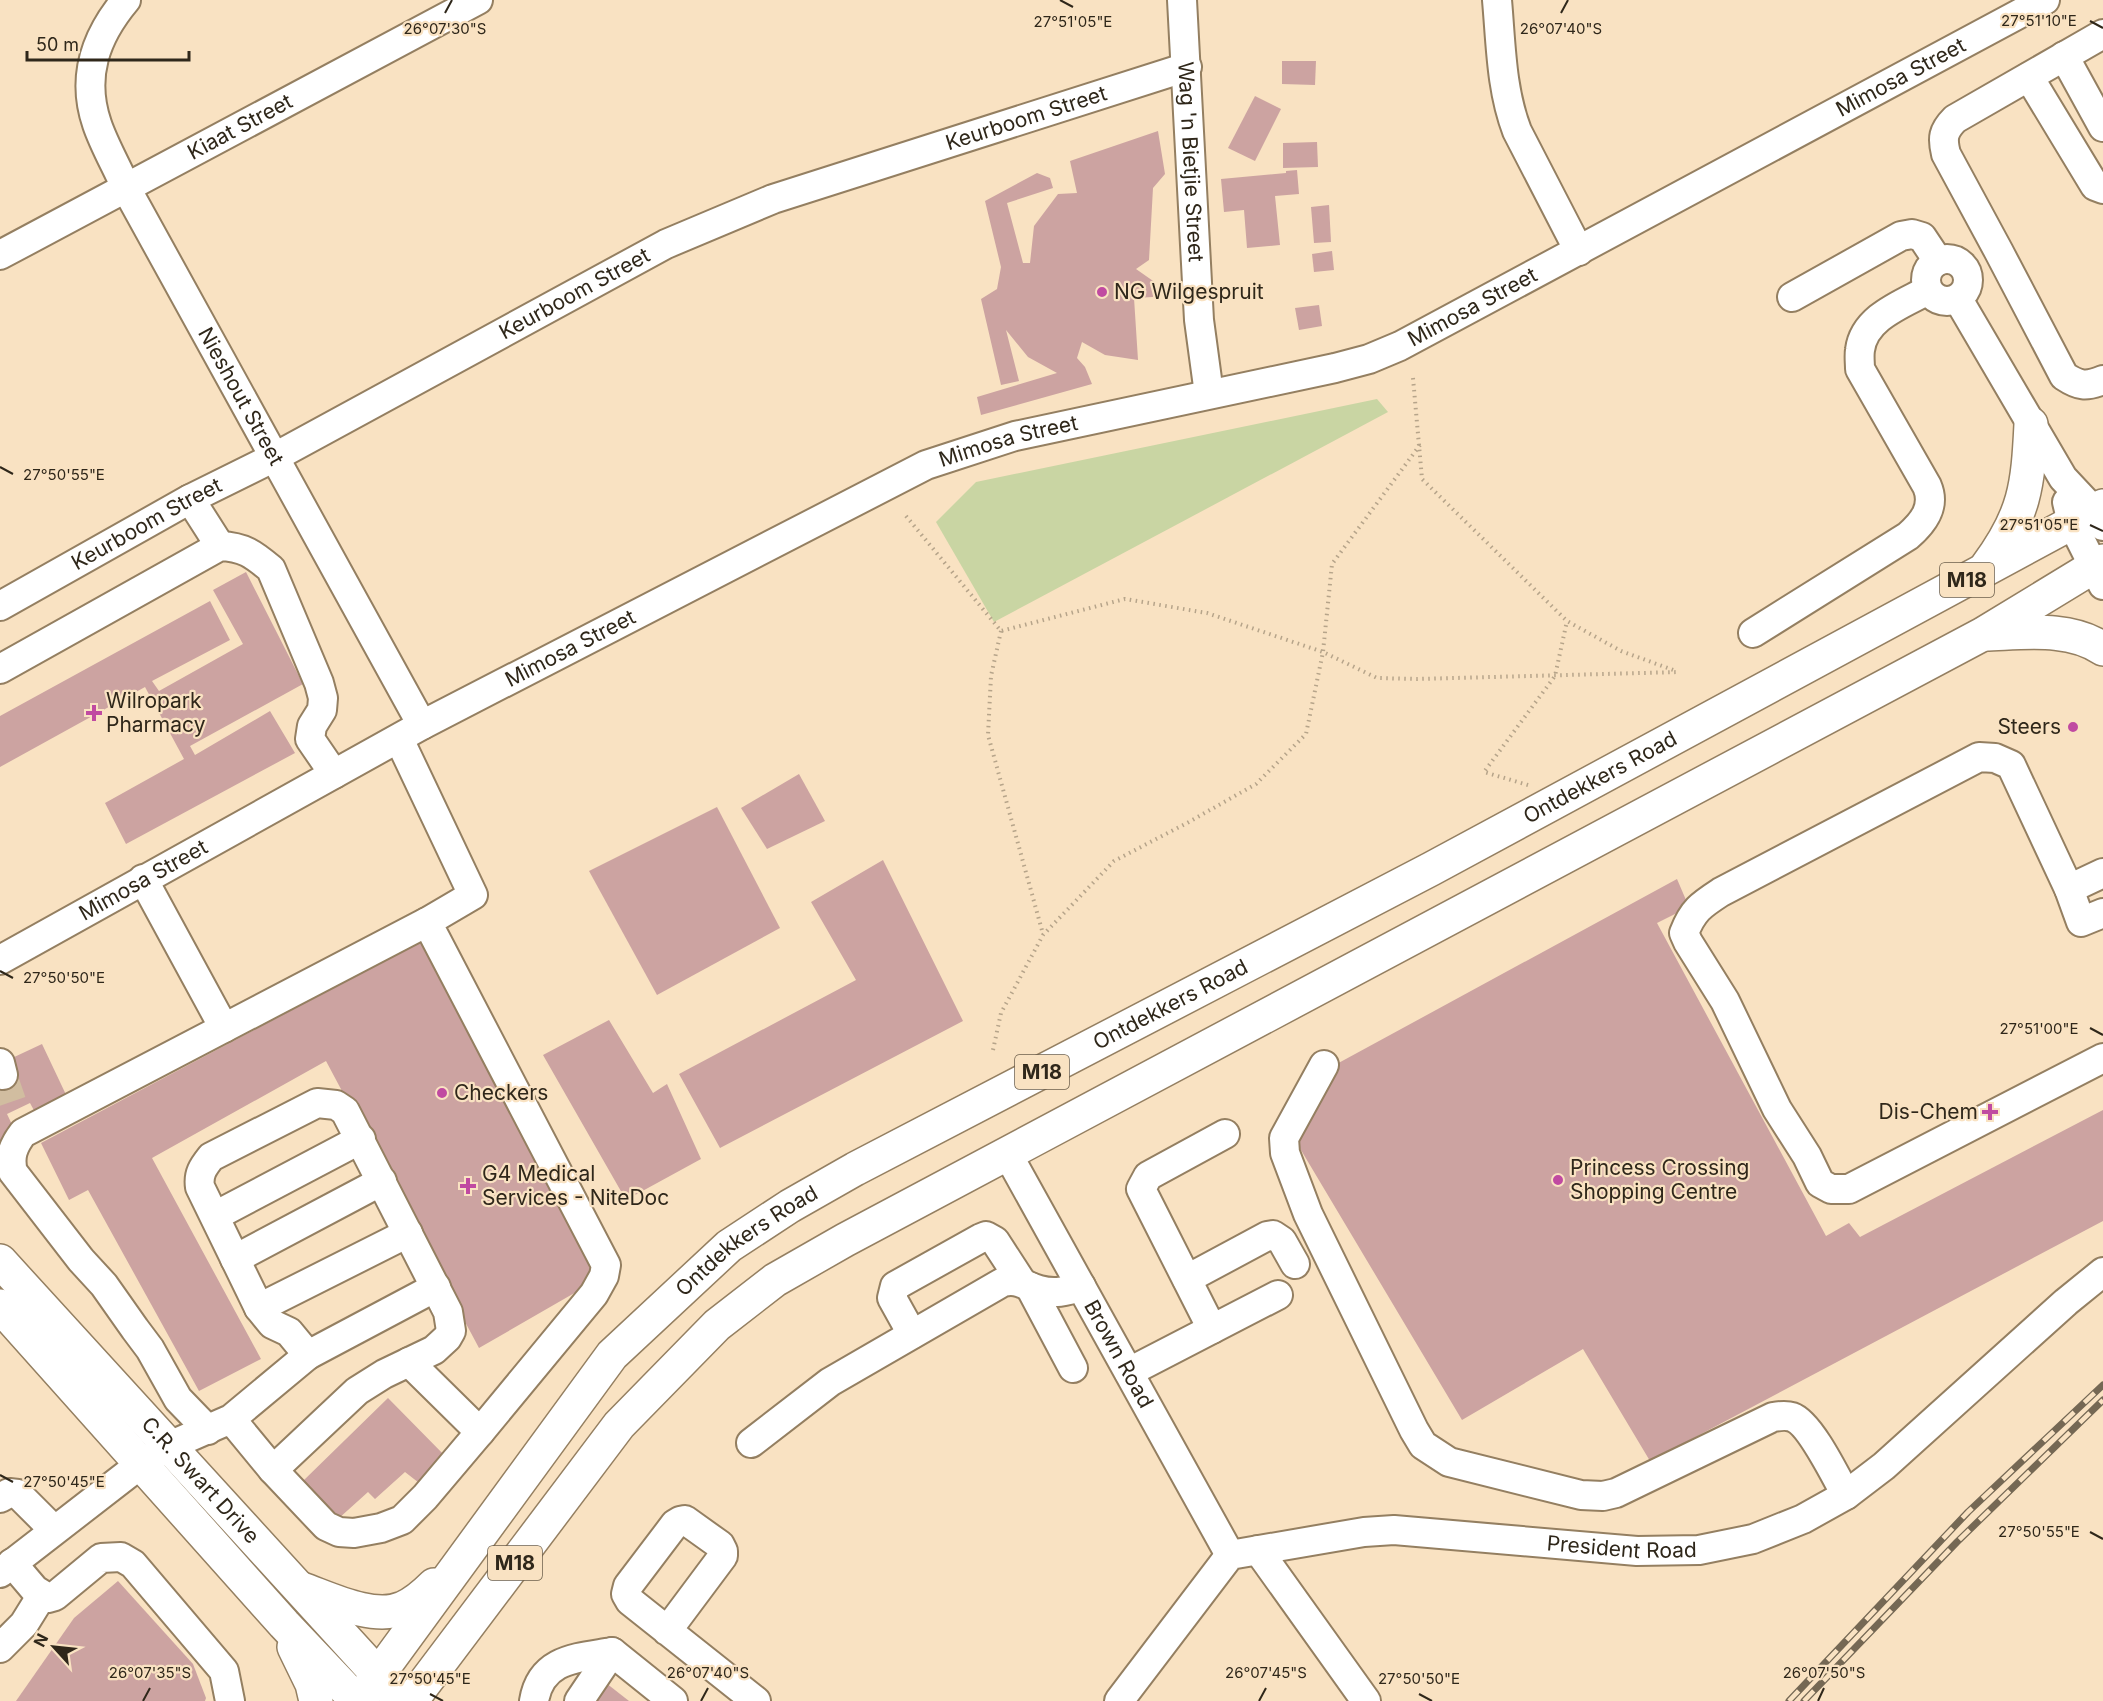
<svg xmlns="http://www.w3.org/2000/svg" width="2103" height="1701" viewBox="0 0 2103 1701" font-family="Inter,sans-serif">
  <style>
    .green { fill: #c9d5a3 }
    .building { fill: #cca3a1 }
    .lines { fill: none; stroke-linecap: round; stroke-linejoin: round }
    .minor-tunnel { stroke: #d1bda0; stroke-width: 28; stroke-dasharray: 28 14; stroke-linecap: butt }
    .minor-casing { stroke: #947f61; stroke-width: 32 }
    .major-casing { stroke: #947f61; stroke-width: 36 }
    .path { stroke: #b6a48a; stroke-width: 4; stroke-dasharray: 1.5 4.5; stroke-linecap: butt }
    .minor { stroke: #fff; stroke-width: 28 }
    .major { stroke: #fff; stroke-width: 33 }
    .rail-casing { stroke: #756854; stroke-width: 7 }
    .rail { stroke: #f9e2c2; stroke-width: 4.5; stroke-dasharray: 14; stroke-linecap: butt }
    .ticks { fill: none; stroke: #2f271a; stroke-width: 2 }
    .poi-dot { fill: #c04aa1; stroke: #f9e2c2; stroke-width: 2 }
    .labels { text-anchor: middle; stroke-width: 4.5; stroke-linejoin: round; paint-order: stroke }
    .shield { fill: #f9e2c2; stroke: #6c5f4c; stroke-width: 1.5 }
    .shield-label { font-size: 20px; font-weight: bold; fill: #2f271a }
    .street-label { font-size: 21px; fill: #2f271a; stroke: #f9e2c2 }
    .poi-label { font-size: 21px; fill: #2f271a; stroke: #f9e2c2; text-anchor: start }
    .ticks-label { font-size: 15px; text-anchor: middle; fill: #2f271a; stroke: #f9e2c2; stroke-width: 4.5; stroke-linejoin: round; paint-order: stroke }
  </style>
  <rect width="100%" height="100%" fill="#f9e2c2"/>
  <polygon class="green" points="1377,399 1388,412 994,622 936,522 976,482"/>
  <g class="building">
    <polygon points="1282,61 1316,61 1315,85 1282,84"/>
    <polygon points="1255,96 1281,109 1255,161 1228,148"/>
    <polygon points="1158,131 1165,174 1153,188 1149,260 1136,269 1156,283 1153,297 1134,298 1138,360 1105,355 1082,342 1077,358 1085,367 1092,384 981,415 977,397 1057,373 1028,357 1006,330 1019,381 1001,385 981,299 997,289 1001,267 985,201 1037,173 1050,178 1053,188 1007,203 1023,263 1030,263 1034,226 1058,194 1077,193 1070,161"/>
    <polygon points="1317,142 1318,167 1283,168 1283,143"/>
    <polygon points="1297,170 1299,194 1275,196 1280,245 1247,248 1244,210 1224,212 1221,179 1286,173 1286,171"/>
    <polygon points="1329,205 1331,242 1314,243 1311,207"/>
    <polygon points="1332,251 1334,270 1314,272 1312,254"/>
    <polygon points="1319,305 1322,326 1299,330 1295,308"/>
    <polygon points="246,572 303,684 190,746 195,755 270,711 295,753 126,844 105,803 184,759 145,687 0,767 0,716 210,601 230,640 152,681 159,691 243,644 213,590"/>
    <polygon points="799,774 825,821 767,849 741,808"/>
    <polygon points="717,807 780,928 657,995 589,871"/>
    <polygon points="883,860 963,1021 720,1148 679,1074 856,980 811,902"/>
    <polygon points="1677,879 1689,907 1657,923 1826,1236 1849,1223 1860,1237 2103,1110 2103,1221 1650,1461 1583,1349 1462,1420 1295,1140 1333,1066"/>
    <polygon points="420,942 597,1280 479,1348 326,1061 152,1158 261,1359 199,1391 88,1190 69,1200 41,1143"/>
    <polygon points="609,1020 653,1093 667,1084 701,1159 626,1200 543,1055"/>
    <polygon points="42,1044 69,1101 37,1116 30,1103 7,1114 16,1133 0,1141 0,1077 10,1059"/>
    <polygon points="388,1398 449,1460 423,1486 405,1472 375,1499 368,1492 338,1519 303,1481"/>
    <polygon points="118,1581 193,1664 206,1698 205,1701 16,1701 74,1618"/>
    <polygon points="606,1683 629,1701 592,1701"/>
  </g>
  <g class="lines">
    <polyline class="minor-tunnel" points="3,1075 15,1110"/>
    <g class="minor-casing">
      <g id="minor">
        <path id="s1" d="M126,0C95,37 81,77 97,124C104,145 117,167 126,188L422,725"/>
        <path id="s2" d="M1182,0L1199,320L1209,394"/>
        <path d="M1497,0C1501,45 1501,89 1517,131L1579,251"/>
        <path d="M2103,34L1955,119C1943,131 1942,138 1946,154L1999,252L2064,376C2079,386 2086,387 2103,380"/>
        <polyline points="2064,56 2103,127"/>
        <polyline points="2029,77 2095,186 2103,189"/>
        <path id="s3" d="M0,255L478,0"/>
        <circle cx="1947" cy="280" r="21"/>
        <polyline points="1792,297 1901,236 1912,234 1922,237 1938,261"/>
        <polyline points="1958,299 2063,478 2094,511 2103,526"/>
        <polyline points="190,499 220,546"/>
        <polyline points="2067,502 2072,523 2103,585"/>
        <path id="s4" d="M0,606L190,499L273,458L666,244L773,199L1187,67"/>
        <path d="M1753,633L1908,536C1923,523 1936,507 1927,486L1860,369C1860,363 1859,356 1860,350C1864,317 1903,304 1928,290"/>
        <path d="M0,669L220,546C244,547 253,554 271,569L319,683L323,698L322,710L312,726L310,739L334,774"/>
        <polyline points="399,739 473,895 427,922 606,1265 604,1276 594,1294 480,1432"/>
        <polyline points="143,879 224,1028"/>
        <polyline points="2069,889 2103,873"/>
        <path d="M2103,913L2081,922L2069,889L2011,765L1995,758L1979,757L1721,892C1701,905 1693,910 1684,933L1688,942L1725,1001L1777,1109L1807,1156L1820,1183L1831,1189H1849L2103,1058"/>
        <path id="s5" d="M0,960L422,725L926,465L1015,436L1335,368L1369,359L1400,346L2045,0"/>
        <polyline points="0,1063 3,1075"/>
        <path d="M1324,1065L1284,1138L1285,1153L1308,1214L1414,1430L1423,1445L1449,1462L1581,1495L1603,1496L1616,1493L1773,1417C1779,1416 1786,1415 1792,1417C1810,1423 1836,1477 1846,1495"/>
        <path id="s6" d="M1007,1153L1230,1555"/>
        <polyline points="215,1216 361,1139"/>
        <polyline points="235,1259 382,1181"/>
        <polyline points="1187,1279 1267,1236 1273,1235 1282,1241 1295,1264"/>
        <polyline points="1030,1287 1073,1368"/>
        <polyline points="259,1308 408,1233"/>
        <polyline points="1212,1329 1141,1189 1148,1176 1225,1134"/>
        <polyline points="912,1334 892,1298 895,1286 981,1238 986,1236 995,1241 1021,1281"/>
        <polyline points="308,1355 436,1287"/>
        <polyline points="1129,1372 1278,1295"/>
        <path d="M208,1430L178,1399L150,1349L135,1329L104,1285L81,1260L13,1172C9,1157 13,1146 23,1133L427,922"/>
        <path d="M751,1443L830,1382L1003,1282C1018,1278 1025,1286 1039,1290C1054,1294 1066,1292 1081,1286"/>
        <polyline points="273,1470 326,1526 339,1532 354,1533 381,1528 402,1520 425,1497 480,1432 409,1362"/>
        <polyline points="0,1498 9,1493 18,1494 54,1530"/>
        <polyline points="1258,1550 1366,1701"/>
        <polyline points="12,1563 35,1590 48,1598 55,1596 101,1558 121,1557 133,1564 224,1671 230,1701"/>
        <path d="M0,1573L142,1463L169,1446L231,1419L308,1355L289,1332L272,1324L259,1308L200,1187C198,1174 203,1167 211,1157L317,1103L336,1105L345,1111L448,1312L451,1331L447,1338L434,1350L384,1374L357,1391L273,1470L231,1419"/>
        <polyline points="667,1631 723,1556 723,1551 720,1545 685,1520 680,1521 675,1524 628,1586 626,1594 630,1601 756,1701"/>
        <polyline points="0,1648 24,1624 42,1595"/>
        <path d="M534,1701C541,1658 578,1658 612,1652"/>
        <polyline points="579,1701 612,1652 673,1701"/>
        <path id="s7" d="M1119,1701L1230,1555L1364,1532L1394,1530L1637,1551L1699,1550L1753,1539L1803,1519L1846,1495L1884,1466L2066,1302L2103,1272"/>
      </g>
    </g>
    <g class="major-casing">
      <g id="major">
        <path d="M1987,566C2025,515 2028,486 2031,424"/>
        <path d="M1985,634C2023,633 2070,626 2103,649"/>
        <path id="s8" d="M0,1261L391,1689"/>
        <polyline points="0,1306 284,1624 357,1701"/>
        <path d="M302,1589C330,1599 374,1621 403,1608C415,1603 425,1594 434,1585"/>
        <polyline points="294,1647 312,1684 316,1701"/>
        <path id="s9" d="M359,1701L612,1355L729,1246L790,1206L855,1169L1431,869L2103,506"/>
        <polyline points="411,1701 619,1425 717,1325 775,1280 845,1240 1983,634 2103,561"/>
      </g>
    </g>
    <g class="path">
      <polyline points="1413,378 1422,479 1567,621 1621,651 1676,671"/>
      <polyline points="906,516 1001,631 1125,599 1207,613 1323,652 1377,678 1417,679 1679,672"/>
      <polyline points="1001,631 991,676 988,735 1043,934"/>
      <polyline points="1528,785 1484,772 1555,676 1567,621"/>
      <polyline points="993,1050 1001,1013 1043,935 1114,861 1187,823 1256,784 1306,734 1323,652 1332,564 1420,445"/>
    </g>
    <use href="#minor" class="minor"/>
    <use href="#major" class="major"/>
    <g class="rail-casing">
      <g id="rail">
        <polyline points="1789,1701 1968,1512 2103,1385"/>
        <polyline points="1804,1701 1957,1542 2103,1400"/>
      </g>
    </g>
    <use href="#rail" class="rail"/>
  </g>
  <path class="ticks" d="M1060,0L1073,7M445,13L452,0M1561,13L1568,0M2090,21L2103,28M0,467L13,474M2090,525L2103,531M0,971L13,978M2090,1028L2103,1035M0,1475L13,1482M2090,1532L2103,1539M430,1694L443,1701M1419,1694L1432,1701M143,1701L150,1688M701,1701L708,1688M1259,1701L1266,1688M1818,1701L1824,1688"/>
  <g class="poi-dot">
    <circle cx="1102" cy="292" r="6"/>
    <path d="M91 704h6v6h6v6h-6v6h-6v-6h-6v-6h6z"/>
    <circle cx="2073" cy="727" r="6"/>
    <circle cx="442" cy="1093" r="6"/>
    <path d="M1987 1103h6v6h6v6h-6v6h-6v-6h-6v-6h6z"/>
    <circle cx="1558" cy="1180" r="6"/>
    <path d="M465 1177h6v6h6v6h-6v6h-6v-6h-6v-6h6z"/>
  </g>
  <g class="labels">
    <g class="shield">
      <rect x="1940" y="563" width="54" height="34" rx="4.5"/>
      <rect x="1015" y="1055" width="54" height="34" rx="4.5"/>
      <rect x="488" y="1546" width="54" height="34" rx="4.5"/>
    </g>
    <g class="shield-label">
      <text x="1967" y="587">M18</text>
      <text x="1042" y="1079">M18</text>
      <text x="515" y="1570">M18</text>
    </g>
    <g class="street-label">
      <text dy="7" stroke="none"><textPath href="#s5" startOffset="2108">Mimosa Street</textPath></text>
      <text dy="7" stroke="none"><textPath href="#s4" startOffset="1140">Keurboom Street</textPath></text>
      <text dy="7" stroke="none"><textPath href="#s3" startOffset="272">Kiaat Street</textPath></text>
      <text dy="7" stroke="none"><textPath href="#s2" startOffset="162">Wag 'n Bietjie Street</textPath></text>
      <text dy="7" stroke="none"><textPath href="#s4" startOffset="654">Keurboom Street</textPath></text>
      <text dy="7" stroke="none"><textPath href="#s5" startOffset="1622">Mimosa Street</textPath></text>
      <text dy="7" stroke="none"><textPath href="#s1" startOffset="442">Nieshout Street</textPath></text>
      <text dy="7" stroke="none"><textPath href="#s5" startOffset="1136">Mimosa Street</textPath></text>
      <text dy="7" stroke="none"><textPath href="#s4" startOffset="168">Keurboom Street</textPath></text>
      <text dy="7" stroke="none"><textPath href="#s5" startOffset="650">Mimosa Street</textPath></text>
      <text dy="7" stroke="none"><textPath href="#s9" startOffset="1578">Ontdekkers Road</textPath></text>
      <text dy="7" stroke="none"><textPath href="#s5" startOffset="164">Mimosa Street</textPath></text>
      <text dy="7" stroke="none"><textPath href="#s9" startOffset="1092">Ontdekkers Road</textPath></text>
      <text dy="7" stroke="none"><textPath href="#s9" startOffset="606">Ontdekkers Road</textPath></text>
      <text dy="7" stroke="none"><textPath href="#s6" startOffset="230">Brown Road</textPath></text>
      <text dy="7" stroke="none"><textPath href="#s8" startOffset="297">C.R. Swart Drive</textPath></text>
      <text dy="7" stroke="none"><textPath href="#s7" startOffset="578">President Road</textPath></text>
    </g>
    <g class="poi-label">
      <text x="1114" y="299">NG Wilgespruit</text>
      <text x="106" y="708">Wilropark<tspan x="106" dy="24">Pharmacy</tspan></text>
      <text x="2061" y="734" text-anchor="end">Steers</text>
      <text x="454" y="1100">Checkers</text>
      <text x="1978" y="1119" text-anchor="end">Dis-Chem</text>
      <text x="1570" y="1175">Princess Crossing<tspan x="1570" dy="24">Shopping Centre</tspan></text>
      <text x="482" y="1181">G4 Medical<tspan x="482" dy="24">Services - NiteDoc</tspan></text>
    </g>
  </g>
  <g class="ticks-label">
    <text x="2039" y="26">27°51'10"E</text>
    <text x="1073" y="27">27°51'05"E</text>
    <text x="445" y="34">26°07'30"S</text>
    <text x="1561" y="34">26°07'40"S</text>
    <text x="64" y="480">27°50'55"E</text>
    <text x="2039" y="530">27°51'05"E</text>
    <text x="64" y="983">27°50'50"E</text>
    <text x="2039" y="1034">27°51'00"E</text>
    <text x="64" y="1487">27°50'45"E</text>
    <text x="2039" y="1537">27°50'55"E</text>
    <text x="150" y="1678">26°07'35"S</text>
    <text x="708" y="1678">26°07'40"S</text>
    <text x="1266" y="1678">26°07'45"S</text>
    <text x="1824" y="1678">26°07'50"S</text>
    <text x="430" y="1684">27°50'45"E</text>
    <text x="1419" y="1684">27°50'50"E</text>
  </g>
  <g transform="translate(54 1647) rotate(297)" stroke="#f9e2c2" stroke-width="4.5" paint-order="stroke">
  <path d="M0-4.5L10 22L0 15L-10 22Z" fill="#2f271a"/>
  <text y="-9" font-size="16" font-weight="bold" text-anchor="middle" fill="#2f271a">N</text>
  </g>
  <path d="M27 51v9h162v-9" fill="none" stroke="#2f271a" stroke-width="3"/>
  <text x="36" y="51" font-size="18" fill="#2f271a" stroke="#f9e2c2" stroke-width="4.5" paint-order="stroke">50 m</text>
</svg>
